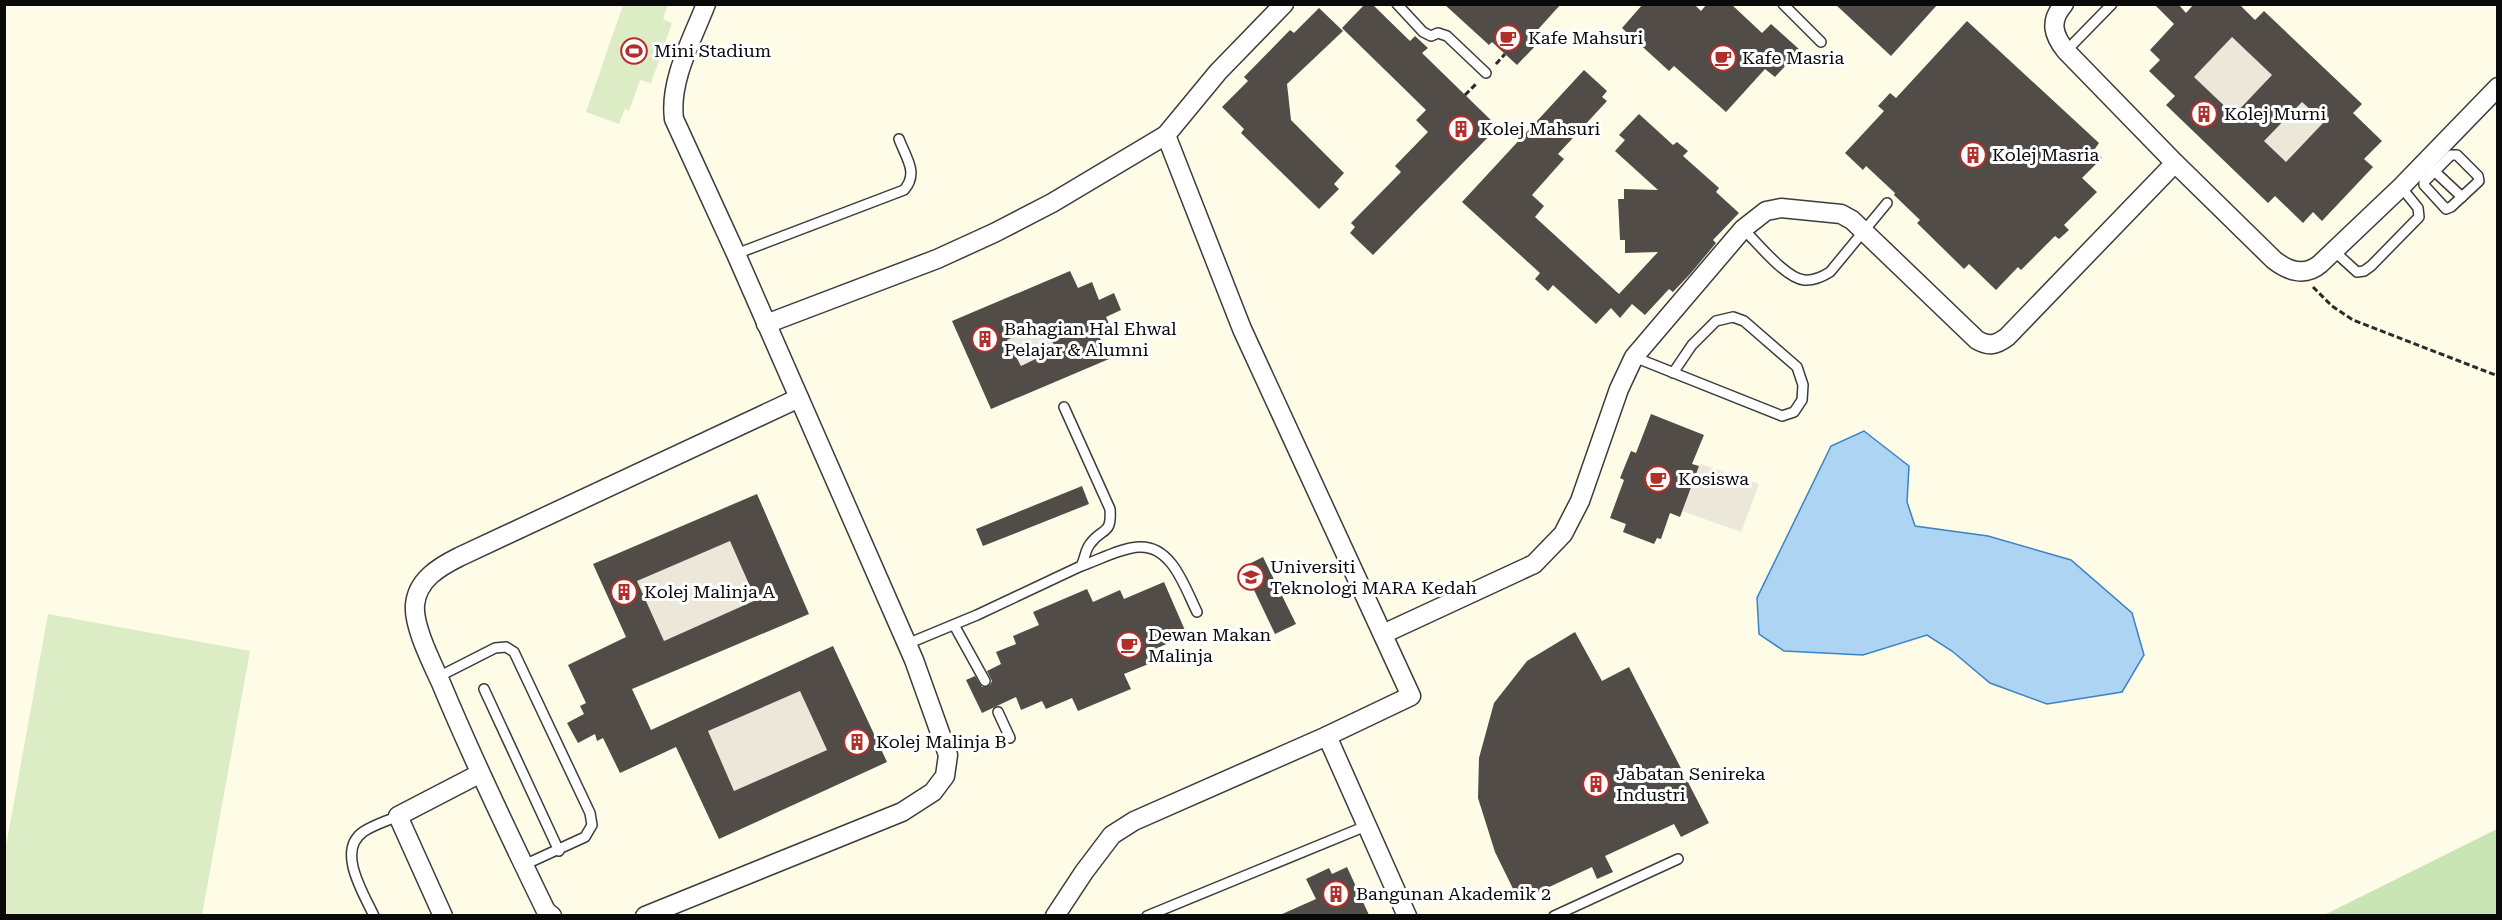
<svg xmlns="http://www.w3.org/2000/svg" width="2502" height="920" viewBox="0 0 2502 920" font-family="'Roboto Serif',serif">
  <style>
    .green { fill: #c9e5b4 }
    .pitch { fill: #dcedc5 }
    .plaza { fill: #ebe8d9 }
    .water { fill: #aed4f3; stroke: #3983c6; stroke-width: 1.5 }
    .building { fill: #514c47; fill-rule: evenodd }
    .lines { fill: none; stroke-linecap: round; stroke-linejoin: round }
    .service-casing { stroke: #3c3c3c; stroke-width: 12 }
    .minor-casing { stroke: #3c3c3c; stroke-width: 21 }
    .path { stroke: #2b2b2b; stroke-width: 3; stroke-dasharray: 6 3; stroke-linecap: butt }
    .service { stroke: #fff; stroke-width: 9 }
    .minor { stroke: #fff; stroke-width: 18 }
    .labels { text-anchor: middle; stroke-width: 6; stroke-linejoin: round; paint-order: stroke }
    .poi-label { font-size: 18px; fill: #090909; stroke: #fff; text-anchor: start }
  </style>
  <rect width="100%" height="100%" fill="#fefbe7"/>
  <polygon class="green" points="2497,829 2497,915 2324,915"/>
  <g class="pitch">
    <polygon points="623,5 668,5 663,19 672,23 651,83 640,80 629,111 625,109 619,124 586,112"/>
    <polygon points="48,614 250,651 202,915 5,915 5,852"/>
  </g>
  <g class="plaza">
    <polygon points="2216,22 2272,75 2234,115 2177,61 2206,64 2222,48 2206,32"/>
    <polygon points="2289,89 2337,135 2298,174 2253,130 2276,129 2288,116"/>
    <polygon points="1058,316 1071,342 1007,372 1016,357 1011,347 997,354 994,346"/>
    <polygon points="1700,464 1759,484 1741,532 1682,511"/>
    <polygon points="744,535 768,595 664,641 637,581"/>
    <polygon points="814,685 806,704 821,738 838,745 734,791 708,731"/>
  </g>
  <polygon class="water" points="1864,431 1909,466 1907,502 1915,526 1988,536 2071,560 2132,613 2144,655 2122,692 2047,704 1990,683 1952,651 1927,635 1863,655 1784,651 1759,634 1757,598 1831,446"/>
  <g class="building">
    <polygon points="1365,4 1372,4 1410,41 1415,36 1428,48 1422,53 1498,127 1373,255 1350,233 1355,227 1351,223 1401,172 1395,166 1428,132 1416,120 1426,110 1342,28"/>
    <polygon points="1444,4 1561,4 1533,35 1540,41 1517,65 1492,42 1489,45"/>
    <polygon points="1643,4 1694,4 1701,11 1707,4 1731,4 1762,33 1771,24 1800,50 1775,77 1765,69 1726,112 1674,66 1669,71 1622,28"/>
    <polygon points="1835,4 1938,4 1891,56"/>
    <path d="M2154,4H2178L2186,13L2194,4H2239L2255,20L2264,11L2362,104L2353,113L2382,141L2364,159L2373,167L2322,221L2313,212L2303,223L2275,196L2268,203L2166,105L2175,96L2149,71L2160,60L2150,50L2174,24ZM2232,37L2272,75L2234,115L2194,77ZM2302,102L2324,122L2286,162L2264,141Z"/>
    <polygon points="1319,8 1343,31 1287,84 1291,120 1344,173 1334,184 1339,189 1319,209 1241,133 1244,129 1222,107 1248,81 1244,77 1290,30 1294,33"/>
    <polygon points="1967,21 2099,143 2094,150 2102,158 2082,178 2097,192 2064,225 2069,230 2059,239 2055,236 2021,270 2018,267 1996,290 1969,264 1964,269 1917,223 1920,220 1894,195 1895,193 1866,166 1863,170 1845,153 1884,111 1878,106 1890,93 1896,98"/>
    <polygon points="1584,70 1607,91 1602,97 1607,101 1558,154 1564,159 1532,195 1544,206 1535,217 1619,294 1658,252 1625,253 1625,240 1620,240 1618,199 1624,199 1624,189 1658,190 1615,151 1625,140 1619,135 1639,114 1673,145 1677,142 1688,151 1683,156 1719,188 1716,192 1739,213 1713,240 1716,243 1691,273 1673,292 1669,289 1645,315 1632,304 1620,318 1611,308 1596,324 1553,285 1548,291 1535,279 1540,273 1462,202"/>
    <path d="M1070,271L1078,288L1092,282L1099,300L1114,293L1121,310L1106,317L1112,331L1099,336L1109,359L991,409L952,321ZM1043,323L1056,349L1021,366L1007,340Z"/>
    <polygon points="1651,414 1704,435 1692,464 1699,466 1680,517 1670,513 1661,539 1657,538 1654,544 1623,532 1626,524 1610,518 1624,480 1620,478 1631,451 1636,453"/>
    <polygon points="1082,486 1089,504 983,546 976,529"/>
    <path d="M757,494L809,614L632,689L651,730L833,646L887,762L719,839L676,747L620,773L603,738L597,741L595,734L578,743L567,723L584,714L580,706L586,703L568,665L626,637L593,564ZM730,541L756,600L664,641L637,581ZM800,691L827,750L734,791L708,731Z"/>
    <polygon points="1263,557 1296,624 1275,634 1243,567"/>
    <polygon points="1164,582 1187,635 1146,653 1151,663 1124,674 1131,689 1078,711 1072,698 1046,709 1042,701 1021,710 1016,697 982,713 966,680 975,676 982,687 990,685 992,681 987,671 1001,664 996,652 1016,644 1013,636 1039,625 1033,612 1087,589 1093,602 1120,590 1124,599"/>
    <polygon points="1575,632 1602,681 1629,667 1709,823 1681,837 1674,824 1605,856 1613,872 1597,879 1592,867 1519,901 1495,852 1478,798 1479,758 1494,703 1527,661"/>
    <polygon points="1347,867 1369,915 1280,915 1316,899 1306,879 1329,868 1332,874"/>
  </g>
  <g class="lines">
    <g class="service-casing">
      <g id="service">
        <polyline points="1397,4 1423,32 1431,36 1438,33 1447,36 1486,73"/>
        <polyline points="1783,4 1821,42"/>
        <polyline points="2066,51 2112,4"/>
        <polygon points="2451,155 2457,155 2478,176 2479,181 2451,207 2446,209 2424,185 2424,182"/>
        <polyline points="2431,168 2462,197"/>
        <path d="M1743,229C1757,242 1785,278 1804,280C1814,281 1822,277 1830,272L1887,203"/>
        <polyline points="2334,251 2357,272 2364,271 2371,266 2419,217 2418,208 2401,187"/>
        <path d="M736,254L904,190C919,173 906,158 899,139"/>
        <polyline points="1634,357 1782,416 1794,412 1802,400 1803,385 1797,367 1744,321 1733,317 1716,321 1692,345 1673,373"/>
        <path d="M1081,566C1099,560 1120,548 1139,547C1172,545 1185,588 1197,612"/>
        <polyline points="954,625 985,681"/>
        <path d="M907,644L977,615L1081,566C1085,559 1085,550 1090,544C1102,527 1112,536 1110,509L1064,407"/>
        <polyline points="438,677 495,648 506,647 514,652 590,813 592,825 585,837 524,865"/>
        <polyline points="484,689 559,851"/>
        <polyline points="998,712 1010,738"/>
        <path d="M374,916C364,894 336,851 363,832C373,825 387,821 398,816"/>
        <polyline points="1147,916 1366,826"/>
        <polyline points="1554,916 1678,859"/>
      </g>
    </g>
    <g class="minor-casing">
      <g id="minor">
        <path d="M2064,4C2049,21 2053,35 2066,51L2175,163L2274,260C2288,271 2305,277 2320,264L2401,187L2498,87"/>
        <polyline points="1166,135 1242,329 1411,696 1327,736"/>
        <polyline points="766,324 937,259 994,233 1052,203 1166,135 1218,72 1284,4"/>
        <path d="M1383,634L1534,564L1563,534L1580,501L1619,389L1634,357L1743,229L1766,211L1781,208L1841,214L1852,220L1977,340C1989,347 1996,345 2007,337L2175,163"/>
        <polyline points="443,916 398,816 479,774"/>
        <path d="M552,916L546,911C509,835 473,760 441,683C432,663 413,626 415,605C417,580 439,567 459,557L799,398"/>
        <path d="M645,916L902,812L933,792L945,776L948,755L914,660L736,254L674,119C669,81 692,40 706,4"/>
        <polyline points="1055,916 1084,872 1112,835 1134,821 1327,736 1407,916"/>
      </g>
    </g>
    <g class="path">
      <polyline points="1496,64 1505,54"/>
      <polyline points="1465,95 1477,83"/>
      <polyline points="2313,287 2332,306 2353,320 2498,376"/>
    </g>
    <use href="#service" class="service"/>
    <use href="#minor" class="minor"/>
  </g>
  <defs>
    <g id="cafe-ring" transform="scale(1.35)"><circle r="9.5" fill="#fff" stroke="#b22e29" stroke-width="1.5"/><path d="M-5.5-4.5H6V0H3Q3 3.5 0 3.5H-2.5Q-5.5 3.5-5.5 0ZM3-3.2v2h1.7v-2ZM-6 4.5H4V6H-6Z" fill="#b22e29"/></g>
    <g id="stadium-ring" transform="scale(1.35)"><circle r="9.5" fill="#fff" stroke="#b22e29" stroke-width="1.5"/><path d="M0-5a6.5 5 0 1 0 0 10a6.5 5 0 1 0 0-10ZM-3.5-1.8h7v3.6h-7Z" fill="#b22e29"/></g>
    <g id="building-ring" transform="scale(1.35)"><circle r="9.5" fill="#fff" stroke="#b22e29" stroke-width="1.5"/><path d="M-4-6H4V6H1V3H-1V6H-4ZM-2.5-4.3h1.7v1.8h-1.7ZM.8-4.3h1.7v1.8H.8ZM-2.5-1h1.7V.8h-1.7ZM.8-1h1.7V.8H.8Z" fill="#b22e29"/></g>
    <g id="university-ring" transform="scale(1.35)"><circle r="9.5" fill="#fff" stroke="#b22e29" stroke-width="1.5"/><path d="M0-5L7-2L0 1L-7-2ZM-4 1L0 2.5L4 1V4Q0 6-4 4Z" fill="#b22e29"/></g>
  </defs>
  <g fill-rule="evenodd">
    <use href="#cafe-ring" x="1508" y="38"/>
    <use href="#stadium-ring" x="634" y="51"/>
    <use href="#cafe-ring" x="1723" y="58"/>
    <use href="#building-ring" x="2204" y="114"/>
    <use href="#building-ring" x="1461" y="129"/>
    <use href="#building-ring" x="1973" y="155"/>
    <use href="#building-ring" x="985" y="339"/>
    <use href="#cafe-ring" x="1658" y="479"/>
    <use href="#university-ring" x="1251" y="577"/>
    <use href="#building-ring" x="624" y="592"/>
    <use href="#cafe-ring" x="1129" y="645"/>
    <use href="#building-ring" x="857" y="742"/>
    <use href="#building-ring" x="1596" y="784"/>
    <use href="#building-ring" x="1336" y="894"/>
  </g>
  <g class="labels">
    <g class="poi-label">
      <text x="1528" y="44">Kafe Mahsuri</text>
      <text x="654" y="57">Mini Stadium</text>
      <text x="1742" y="64">Kafe Masria</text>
      <text x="2224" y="120">Kolej Murni</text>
      <text x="1480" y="135">Kolej Mahsuri</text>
      <text x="1992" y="161">Kolej Masria</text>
      <text x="1004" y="335">Bahagian Hal Ehwal<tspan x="1004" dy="21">Pelajar &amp; Alumni</tspan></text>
      <text x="1678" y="485">Kosiswa</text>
      <text x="1270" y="573">Universiti<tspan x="1270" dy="21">Teknologi MARA Kedah</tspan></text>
      <text x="644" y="598">Kolej Malinja A</text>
      <text x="1148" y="641">Dewan Makan<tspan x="1148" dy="21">Malinja</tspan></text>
      <text x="876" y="748">Kolej Malinja B</text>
      <text x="1616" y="780">Jabatan Senireka<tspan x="1616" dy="21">Industri</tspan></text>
      <text x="1356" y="900">Bangunan Akademik 2</text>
    </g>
  </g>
  <rect width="2502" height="920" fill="none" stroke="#090909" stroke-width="12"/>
</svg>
